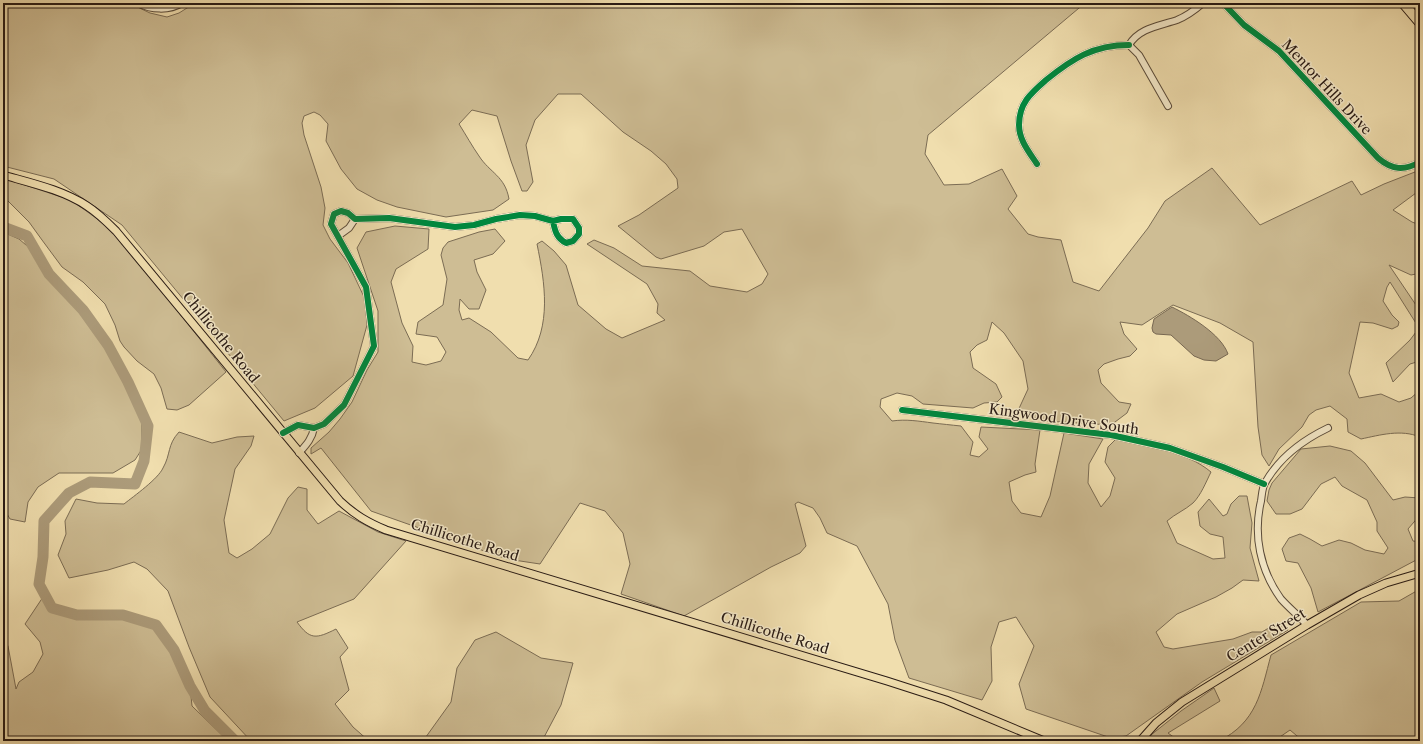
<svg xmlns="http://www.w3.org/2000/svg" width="1423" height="744" viewBox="0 0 1423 744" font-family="'Libre Caslon Text',serif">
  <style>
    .green { fill: #cebd94; stroke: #7b6c54 }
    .water { fill: #ac9b7a; stroke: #776751 }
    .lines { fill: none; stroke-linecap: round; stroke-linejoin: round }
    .river { stroke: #ac9b7a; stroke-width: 11 }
    .minor-casing { stroke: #5a4b3a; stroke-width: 8 }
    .major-casing { stroke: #281a14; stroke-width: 9 }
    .highway-casing { stroke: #281a14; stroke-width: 11 }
    .minor { stroke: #f5eaca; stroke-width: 6 }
    .major { stroke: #f0deae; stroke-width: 7 }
    .highway { stroke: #f0deae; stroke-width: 9 }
    .cycleway-casing { stroke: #f5eaca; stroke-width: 8 }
    .cycleway { stroke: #00873e; stroke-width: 6 }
    .labels { text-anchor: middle; stroke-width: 3; stroke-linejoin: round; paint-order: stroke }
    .street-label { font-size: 14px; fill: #281a14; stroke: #f5eaca }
  </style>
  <rect width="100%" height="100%" fill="#f0deae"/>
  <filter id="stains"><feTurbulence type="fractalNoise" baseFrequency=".005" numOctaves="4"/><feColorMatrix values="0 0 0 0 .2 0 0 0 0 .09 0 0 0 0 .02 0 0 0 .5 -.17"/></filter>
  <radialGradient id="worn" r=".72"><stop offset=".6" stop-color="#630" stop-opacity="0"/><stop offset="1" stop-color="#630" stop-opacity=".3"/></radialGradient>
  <g class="green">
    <path d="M3,3H129L150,13L167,17L179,13L195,3H1085L928,135L925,154L944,185L969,184L1002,169L1017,196L1008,209L1028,234L1038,237L1061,240L1073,282L1099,291L1148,228L1165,201L1212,168L1260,225L1352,181L1361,195L1384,184L1420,170V190L1393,210L1412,222L1420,225V268L1416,274L1411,275L1389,265L1420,311V361L1410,364L1393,382L1386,363L1410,340L1419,328L1390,282L1387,287L1383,301L1392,315L1399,322L1398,326L1392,329L1373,323L1360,322L1349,373L1359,398L1381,394L1399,402L1411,398L1420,390V437C1401,429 1380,435 1361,439L1348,432L1347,419L1330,406L1316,410L1309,415L1302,427L1279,449L1269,466L1262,455L1258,427L1253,342L1220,323L1173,305L1142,325L1120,322L1124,334L1137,349L1130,356L1118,359L1104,364L1098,370L1101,383L1119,402L1131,404L1127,413L1111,425L1046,421L1021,413L1016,415L1028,389L1023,361L1004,333L992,322L987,340L977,345L970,352L973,368L996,384L1002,397L997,402L984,403L973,408L923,404L912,396L897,393L881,399L880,407L892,421C906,419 918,421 933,423C942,424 951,425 961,426L973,442L970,455L979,457L988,449L979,437L981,427L1040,430L1035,464L1036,472L1025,475L1009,482L1012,501L1021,513L1041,517L1050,496L1064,433L1103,439L1089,464L1088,483L1101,507L1110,496L1115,478L1105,462L1108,447L1116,439C1147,446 1186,451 1211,472C1206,482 1201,495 1193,503C1185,510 1175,514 1167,521L1177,543L1213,559L1225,558L1223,537L1210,534L1200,526L1198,512L1209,499L1223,516L1227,514L1231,504L1239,496H1247L1252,523L1250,548L1259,581L1243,580L1232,588L1216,597L1177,614L1156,632L1164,647L1173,649L1233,639L1252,632H1262L1272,626H1286L1288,630L1202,682L1126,736L1111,738L1026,709L1019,684L1034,646L1016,617L999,622L991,647L992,681L982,700L909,678L895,640L888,604L857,546L827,533L820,518L813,508L798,502L795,504L806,546L800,553L771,567L684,616L621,594L630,564L623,533L605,511L580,503L540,564L507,559L371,511L321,448L311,454V448L329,432L340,419L352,402L367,370L378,352V311L357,248L366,232L395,226L429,229L428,249L396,269L391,282L402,323L413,346L412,362L426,365L441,361L446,352L437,337L416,334L418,322L443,305L447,279L441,255L443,248L448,242L479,232L495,229L505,241L493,254L474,260L477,272L486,290L479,309H469L460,299L459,310L462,320L469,318L491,332L518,358L528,360C552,326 545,283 537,244L542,241L554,251L566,265L578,305L606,329L622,338L665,320L657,313L658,304L647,284L587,244L594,240L614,248L642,266L690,271L710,286L747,292L762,284L768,274L742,229L724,232L704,246L661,259L656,257L618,226L639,215L678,188L677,179L666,164L651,151L623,132L581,94H558L535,120L526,145L533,182L527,191H522L511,161L497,116L472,110L459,124C466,135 472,146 479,156C490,173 505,176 509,199L493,210L446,217L397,207L377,200L357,189L341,169L326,141L328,124L320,115L314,112L304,116L302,123L304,135L321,187L325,208L323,225L330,239L348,263L365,299L367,325L353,376L315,408L284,421L122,225L54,179L3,166Z"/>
    <polygon points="3,178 71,200 107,226 130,251 226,372 189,405 177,410 167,409 161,388 154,374 137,361 124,347 120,341 115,325 105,304 83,282 62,267 42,240 29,222 7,200 3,200"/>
    <polygon points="3,232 19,239 33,251 66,297 93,327 131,395 142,421 142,449 135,460 113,473 59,473 38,487 28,502 25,522 10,519 3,507"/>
    <path d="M179,432L212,443L237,437L254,436L251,446L235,469L224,520L229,553L237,558L252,549L270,534L288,498L298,487L307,489V510L318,524L339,511L378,532L406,541L354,599L297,622C310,640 316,639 336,629L348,648L340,657L349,690L335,704L353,727L369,741H251L210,697L189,647L168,591L147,569L134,562L108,570L69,578L58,555L66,534L65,521L76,499L97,503L124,504C134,496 158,479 163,468C171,454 167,445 179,432Z"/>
    <polygon points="1330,446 1351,451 1365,463 1393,500 1405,497 1420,498 1420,515 1408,529 1413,541 1420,542 1420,558 1318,612 1311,588 1298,563 1286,561 1282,549 1289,538 1300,534 1310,539 1322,546 1339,540 1351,543 1365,550 1384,554 1388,548 1377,531 1377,522 1367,500 1342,486 1335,477 1321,484 1302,509 1290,514 1276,514 1267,501 1269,490 1272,483 1301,449"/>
    <path d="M1420,589V741H1303L1290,730L1274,741H1219C1257,722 1261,692 1271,655L1361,602L1399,601Z"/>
    <polygon points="47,591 52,608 77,615 123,615 156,625 174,650 190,686 192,706 228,741 3,741 3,639 8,646 16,689 19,682 33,672 43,654 40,642 25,624"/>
    <polygon points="496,632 541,658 573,663 561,705 542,741 423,741 451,702 457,668 475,640"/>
    <polygon points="1214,688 1220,701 1168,733 1179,741 1149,741 1151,735 1181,711"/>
  </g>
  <path class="water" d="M1172,307C1190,316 1221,334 1228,354L1216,361L1204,360L1194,356L1171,335L1156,334L1153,332L1152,328L1154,319Z"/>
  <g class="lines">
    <polyline class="river" points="3,227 27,236 49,274 83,310 108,345 128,382 148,426 144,461 135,484 90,482 69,493 44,521 43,557 39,584 52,608 77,615 123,615 156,625 174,650 190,686 205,711 235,741"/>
    <g class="minor-casing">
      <g id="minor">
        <path d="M138,3C151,10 169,11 182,3"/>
        <path d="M1223,3L1244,25L1279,51L1378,158C1392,170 1404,171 1420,162"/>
        <path d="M1129,45C1139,28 1159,26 1177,20C1187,16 1195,10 1203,3"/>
        <polyline points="1129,45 1139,55 1168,106"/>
        <path d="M1037,164C1029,152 1019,140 1019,125C1019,103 1031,93 1046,80C1072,59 1093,45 1129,45"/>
        <polyline points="338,236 349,228 355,219"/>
        <polyline points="902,410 1111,435 1170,448 1223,467 1264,484"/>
        <path d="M283,433L298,425L314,428L324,424L344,405L374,346L366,287L331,224L334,214L341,211L348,213L355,219L389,218L455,227L474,225L496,219L520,215L535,216L553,221L561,219H573L579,228V234L573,241L566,243C557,238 555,232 553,221"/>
        <path d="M299,453C306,445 312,439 314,428"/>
        <path d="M1307,625C1299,616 1289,608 1281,599C1260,570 1253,535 1261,501C1262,495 1262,488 1265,483C1279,458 1303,440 1328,428"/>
      </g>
    </g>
    <g class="major-casing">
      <g id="major">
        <path d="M3,175C31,183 63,190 87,206C98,213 107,222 116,231L340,501C355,515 367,522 386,530L887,681L946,700L1044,741"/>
        <polyline points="1140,741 1156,723 1182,702 1307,625 1359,595 1386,583 1420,573"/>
      </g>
    </g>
    <g class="highway-casing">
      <polyline id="highway" points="1403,3 1420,23"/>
    </g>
    <use href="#minor" class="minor"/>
    <use href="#major" class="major"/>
    <use href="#highway" class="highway"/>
    <g class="cycleway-casing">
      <g id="cycleway">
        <path d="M1223,3L1244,25L1279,51L1378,158C1392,170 1404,171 1420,162"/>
        <path d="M1037,164C1029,152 1019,140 1019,125C1019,103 1031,93 1046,80C1072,59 1093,45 1129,45"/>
        <polyline points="902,410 1111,435 1170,448 1223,467 1264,484"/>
        <path d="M283,433L298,425L314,428L324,424L344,405L374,346L366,287L331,224L334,214L341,211L348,213L355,219L389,218L455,227L474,225L496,219L520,215L535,216L553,221L561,219H573L579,228V234L573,241L566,243C557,238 555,232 553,221"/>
      </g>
    </g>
    <use href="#cycleway" class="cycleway"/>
  </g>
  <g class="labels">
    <g class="street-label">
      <text transform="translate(1327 87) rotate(47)" y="5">Mentor Hills Drive</text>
      <text transform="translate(221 337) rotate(51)" y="5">Chillicothe Road</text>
      <text transform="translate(1064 419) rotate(8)" y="5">Kingwood Drive South</text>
      <text transform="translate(465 540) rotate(17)" y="5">Chillicothe Road</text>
      <text transform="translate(775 633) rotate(17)" y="5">Chillicothe Road</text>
      <text transform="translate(1266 635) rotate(-31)" y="5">Center Street</text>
    </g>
  </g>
  <rect width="1423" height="744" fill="none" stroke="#f0deae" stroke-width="16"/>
  <rect x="4" y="4" width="1415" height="736" fill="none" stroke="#281a14" stroke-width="2"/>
  <rect x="8" y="8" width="1407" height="728" fill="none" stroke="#281a14"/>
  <rect width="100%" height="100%" filter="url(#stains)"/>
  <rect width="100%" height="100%" fill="url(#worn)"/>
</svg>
